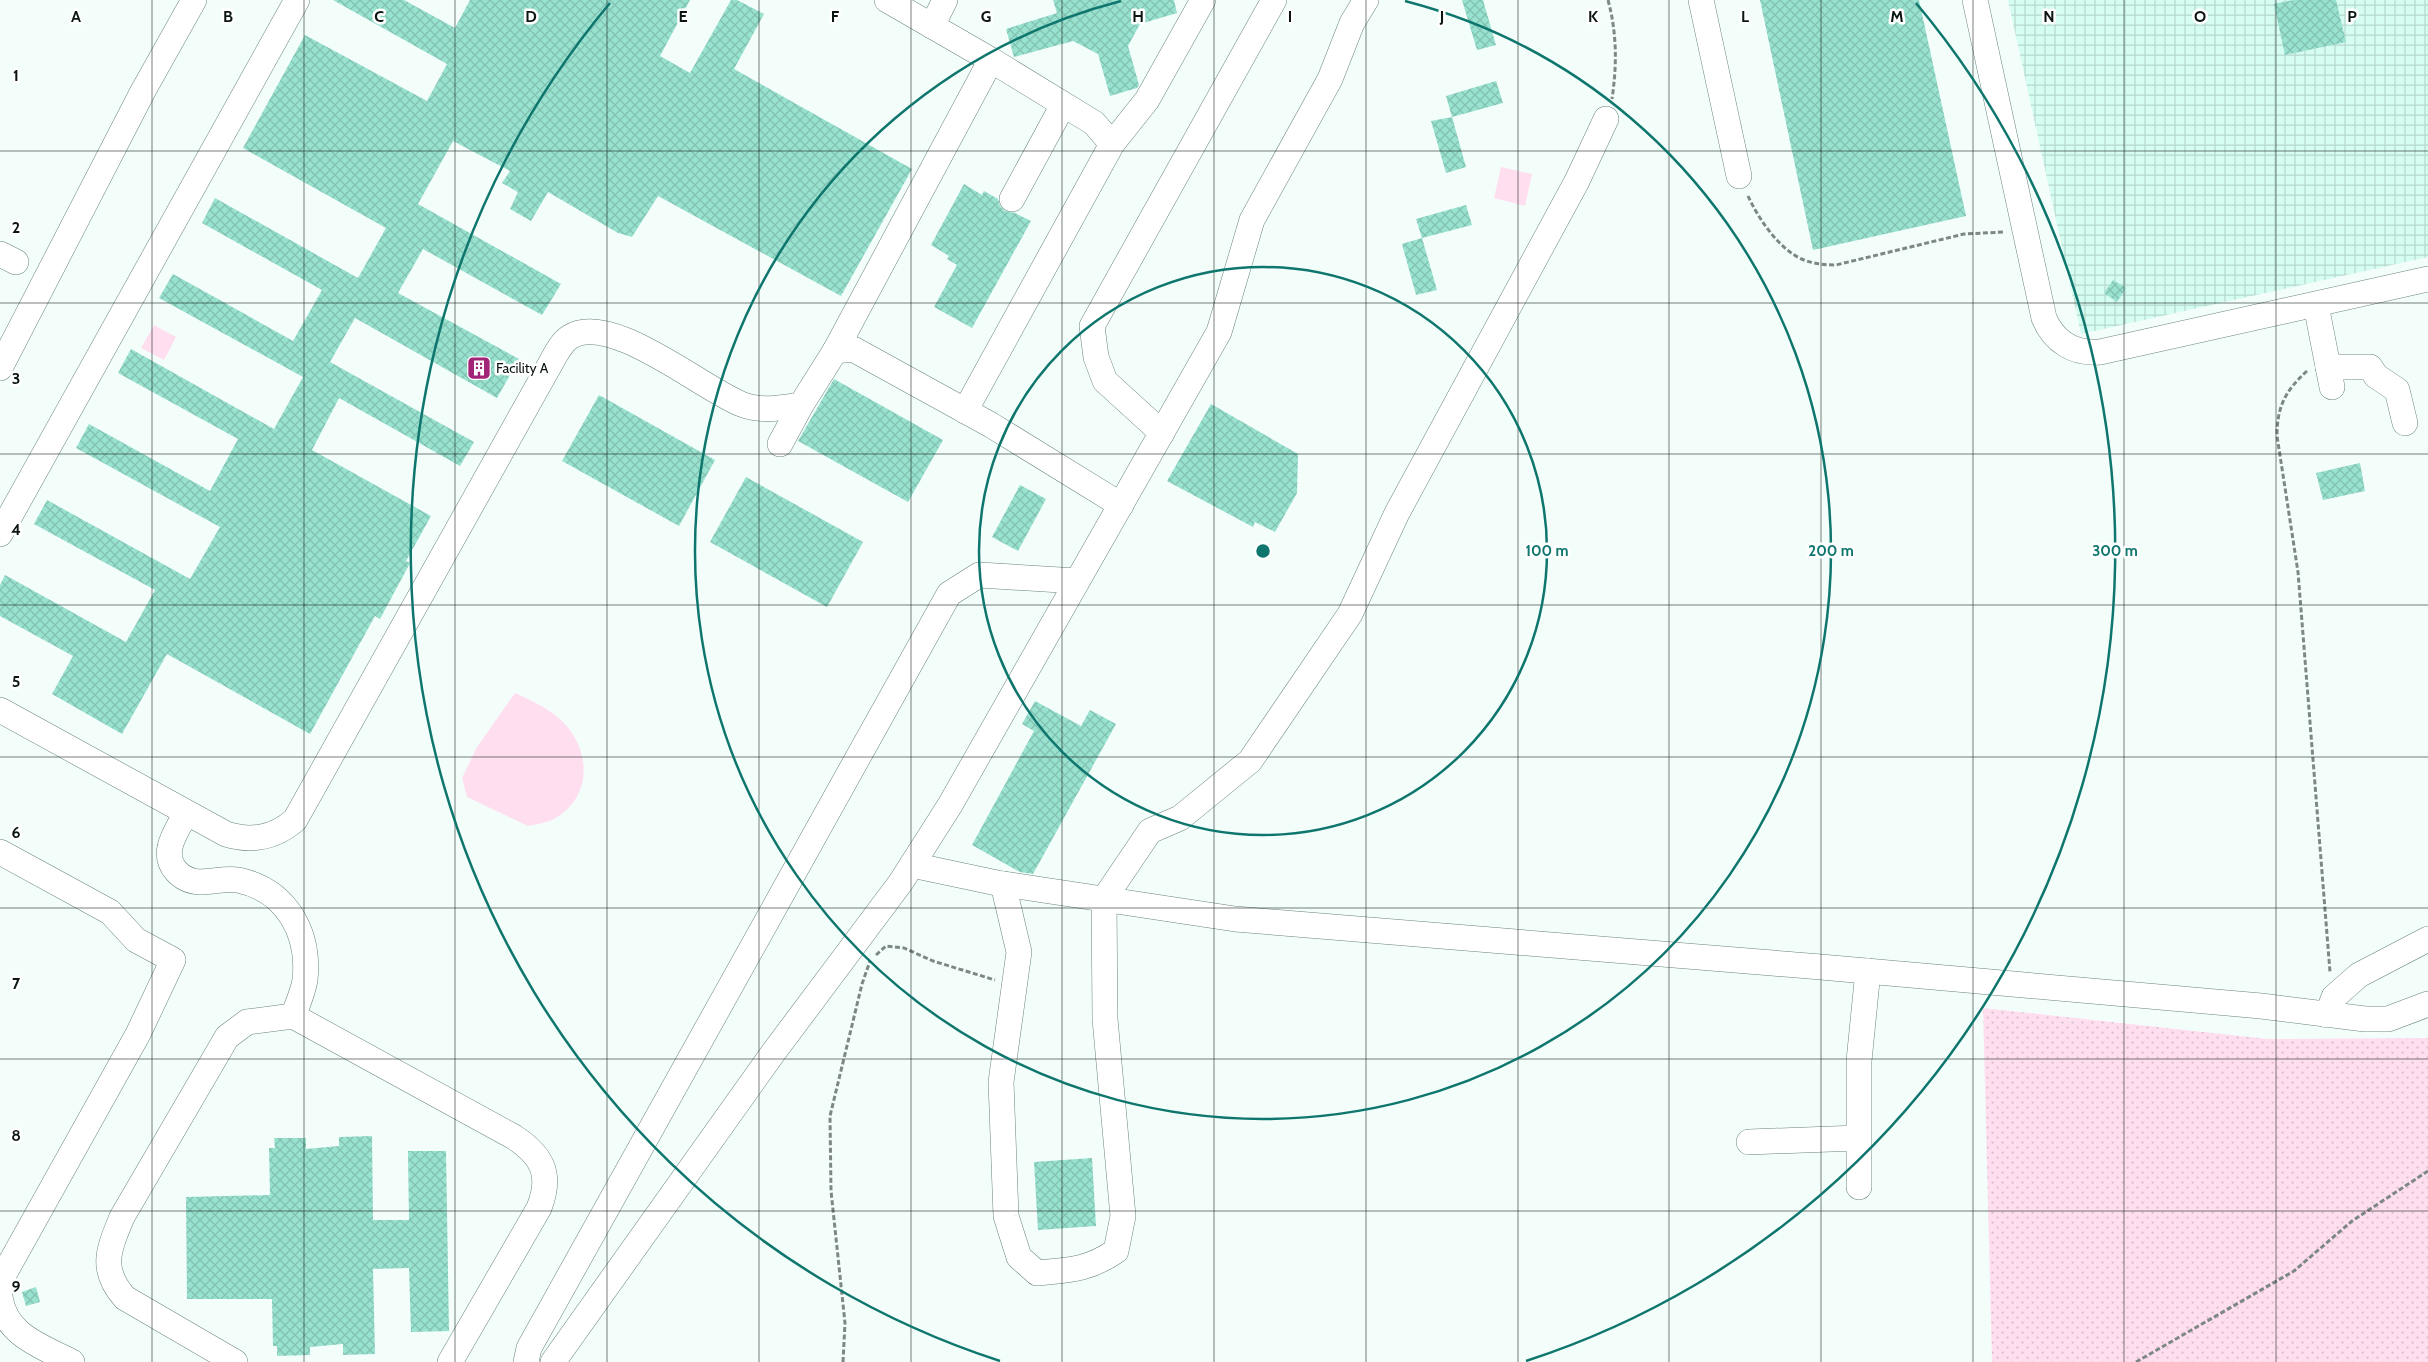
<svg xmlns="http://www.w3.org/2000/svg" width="2428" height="1362" viewBox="0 0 2428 1362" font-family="Cabin,sans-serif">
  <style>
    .industrial { fill: url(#industrial-grid) }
    .grass { fill: url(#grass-dots) }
    .green { fill: #ffdeef }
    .building { fill: url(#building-cross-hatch) }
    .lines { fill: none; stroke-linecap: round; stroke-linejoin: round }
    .minor-casing { stroke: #6a847d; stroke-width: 26 }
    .path { stroke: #7d8885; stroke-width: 3; stroke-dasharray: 5 2.5; stroke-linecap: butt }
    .minor { stroke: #fff; stroke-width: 25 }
    .grid { fill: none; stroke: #0b1613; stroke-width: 1; stroke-opacity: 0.55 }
    .ring { fill: none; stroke: #0f766e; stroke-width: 2.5 }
    .labels { text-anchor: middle; stroke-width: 5; stroke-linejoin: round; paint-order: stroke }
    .poi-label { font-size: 14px; fill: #0b1613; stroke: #fff; text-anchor: start }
    .grid-label { font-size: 16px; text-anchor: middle; font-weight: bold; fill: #0b1613; stroke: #fff; stroke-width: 5; stroke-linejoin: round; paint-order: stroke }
    .centre { fill: #0f766e; stroke: #fff; stroke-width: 2.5 }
    .ring-label { font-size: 15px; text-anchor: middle; font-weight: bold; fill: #0f766e; stroke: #fff; stroke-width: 5; stroke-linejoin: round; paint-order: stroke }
  </style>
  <defs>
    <pattern id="industrial-grid" width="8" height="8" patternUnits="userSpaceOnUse" patternTransform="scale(1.25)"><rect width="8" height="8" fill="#d6fdf2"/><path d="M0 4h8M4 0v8" fill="none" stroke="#b6d8cf"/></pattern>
    <pattern id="grass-dots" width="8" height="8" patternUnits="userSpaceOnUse" patternTransform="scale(1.25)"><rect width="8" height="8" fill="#ffdeef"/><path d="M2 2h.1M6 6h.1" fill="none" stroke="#d9becc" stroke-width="1.8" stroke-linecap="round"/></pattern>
    <pattern id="building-cross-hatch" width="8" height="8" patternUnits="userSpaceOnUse" patternTransform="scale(1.25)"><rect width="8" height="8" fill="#99e2cf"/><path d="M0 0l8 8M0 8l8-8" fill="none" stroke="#82c1b1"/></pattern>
  </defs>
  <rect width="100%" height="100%" fill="#f3fefb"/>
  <polygon class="industrial" points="2008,0 2428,0 2428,257 2081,334"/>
  <polygon class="grass" points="1983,1008 2268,1039 2428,1038 2428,1362 1992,1362"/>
  <g class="green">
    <polygon points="1501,167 1532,174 1525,206 1494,198"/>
    <polygon points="154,325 176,337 164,360 141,348"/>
    <path d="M515,693C533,701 552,710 565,724C592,754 591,798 554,819C547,823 536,824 528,826L467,797L462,778L477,747Z"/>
  </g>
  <g class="building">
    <polygon points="333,0 404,0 455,28 470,0 690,0 660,56 690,73 731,0 737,0 764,14 734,69 912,169 841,296 658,196 632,237 618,233 548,192 531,221 510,209 518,192 502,183 510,171 453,141 418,204 561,284 542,315 423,249 398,293 519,359 497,398 355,318 330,362 474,442 460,466 339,398 312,450 431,516 406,561 410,563 380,619 375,616 310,734 167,654 122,734 52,694 73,656 0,616 0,585 5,575 126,642 155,590 34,524 47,500 190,579 220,527 76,448 89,424 210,491 238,439 118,373 131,349 274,429 303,377 159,298 173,274 293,341 322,290 202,223 215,198 358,278 386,228 243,148 305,35 427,101 447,64"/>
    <polygon points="1053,0 1174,0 1177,13 1140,24 1128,46 1139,85 1137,88 1110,96 1098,54 1073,41 1014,57 1006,29 1057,13"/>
    <polygon points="1462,0 1483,0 1496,45 1477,50"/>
    <polygon points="1760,0 1919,0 1966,216 1813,250"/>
    <polygon points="2293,0 2336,0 2346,42 2285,55 2274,4"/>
    <polygon points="1496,81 1503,103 1452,117 1446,96"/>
    <polygon points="1452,117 1466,167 1446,173 1431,121"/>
    <polygon points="964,184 982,195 984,191 998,199 1000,206 1005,211 1015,213 1031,221 972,328 934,307 957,265 947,259 949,256 931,245"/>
    <polygon points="1466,205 1472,225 1422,238 1416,219"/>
    <polygon points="1422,238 1437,290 1416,295 1402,244"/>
    <polygon points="2113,280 2126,288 2117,302 2104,293"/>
    <polygon points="834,379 943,440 908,502 798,441"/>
    <polygon points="599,395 715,460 679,526 562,461"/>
    <polygon points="1211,404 1298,454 1297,493 1275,532 1255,522 1253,527 1167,481"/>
    <polygon points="2360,463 2365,491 2323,500 2316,473"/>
    <polygon points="746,477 863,542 827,607 710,542"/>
    <polygon points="1020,485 1046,499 1018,551 992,537"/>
    <polygon points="1035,701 1081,726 1090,710 1116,724 1033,874 1020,872 972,845 1034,731 1022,724"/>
    <polygon points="372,1136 373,1220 409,1220 408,1151 446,1151 449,1331 411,1332 409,1268 373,1269 375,1354 343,1355 343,1344 310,1347 310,1355 277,1356 277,1346 273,1346 272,1299 187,1299 186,1197 270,1195 269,1148 275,1148 274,1138 306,1138 306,1149 339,1146 339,1137"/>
    <polygon points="1092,1158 1096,1226 1038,1230 1034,1162"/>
    <polygon points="36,1287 40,1302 26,1306 22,1292"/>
  </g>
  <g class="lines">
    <g class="minor-casing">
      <g id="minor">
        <polyline points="887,0 991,60"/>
        <polyline points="1701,0 1739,176"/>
        <path d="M1975,0L2044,318C2054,342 2074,354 2100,352L2428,279"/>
        <polyline points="932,26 945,0"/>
        <polyline points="1112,144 1147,100 1203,0"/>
        <polyline points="1012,199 1063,105"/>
        <polyline points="0,254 16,262"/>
        <polyline points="2316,305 2332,387"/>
        <polyline points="835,351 991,60 1094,123 1112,144 965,411"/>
        <polyline points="2328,367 2370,367 2376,376 2397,390 2405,423"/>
        <polyline points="0,368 143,91 194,0"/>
        <polyline points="1162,433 1105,381 1096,357 1092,326 1274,0"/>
        <polyline points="780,444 801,405"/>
        <polyline points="0,534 297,0"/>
        <path d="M0,710L226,834C252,842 274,838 295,820L548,368C554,358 560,343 570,337C610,311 701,388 741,404C760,412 781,408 801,405L835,351L853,349L991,425L1121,505"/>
        <path d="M186,813C181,823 172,836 170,847C166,866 181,881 200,882C212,882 226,878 238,880C286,890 310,932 305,980C303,992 298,1004 293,1016"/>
        <polyline points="0,852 110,912 136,940 173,960 138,1034 3,1276 0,1292"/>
        <polyline points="912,865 997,883 1235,919 1821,967 2261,1006 2365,1019 2388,1019 2428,1004"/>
        <path d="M1003,884L1019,952L1001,1082L1006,1216L1019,1257L1037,1273C1070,1270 1088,1270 1116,1251L1123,1216L1105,1019L1104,899L1150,831L1180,818L1250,761L1350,614L1397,513L1577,181L1606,119"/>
        <polyline points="2327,1015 2334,997 2359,975 2428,939"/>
        <polyline points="1749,1142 1858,1138"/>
        <polyline points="1859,1187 1859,1061 1868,971"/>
        <path d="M0,1297C5,1335 41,1346 72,1362"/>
        <path d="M235,1362L125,1298C99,1269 109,1249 122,1217L227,1037L247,1022L293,1016L514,1137C543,1156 552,1175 539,1208L450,1362"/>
        <polyline points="526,1362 529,1348 949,594 979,575 1077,581"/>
        <polyline points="553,1362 773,1053 901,882 950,805 1219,332 1252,220 1330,79 1352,23 1366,0"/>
      </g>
    </g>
    <g class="path">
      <path d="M1608,0C1617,33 1617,65 1612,99"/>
      <path d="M1748,196C1758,218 1780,251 1804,260C1815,264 1825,265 1836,265L1964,234L2004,232"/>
      <path d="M2307,371C2285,391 2277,407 2277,436L2298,572L2330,972"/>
      <polyline points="876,955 886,946 904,948 933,961 995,980"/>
      <polyline points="843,1362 845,1323 831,1191 830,1116 862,984 870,961"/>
      <polyline points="2136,1362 2294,1271 2352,1221 2428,1171"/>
    </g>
    <use href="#minor" class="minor"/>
  </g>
  <path class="grid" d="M152,0V1362M304,0V1362M455,0V1362M607,0V1362M759,0V1362M911,0V1362M1062,0V1362M1214,0V1362M1366,0V1362M1518,0V1362M1669,0V1362M1821,0V1362M1973,0V1362M2124,0V1362M2276,0V1362M0,151H2428M0,303H2428M0,454H2428M0,605H2428M0,757H2428M0,908H2428M0,1059H2428M0,1211H2428"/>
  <g class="ring">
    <circle cx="1263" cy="551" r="284"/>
    <path d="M1405 1A568 568 0 1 1 1121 1"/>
    <path d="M1000 1361A852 852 0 0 1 610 3M1916 3A852 852 0 0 1 1526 1361"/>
  </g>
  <defs>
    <g id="building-square" transform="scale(1.25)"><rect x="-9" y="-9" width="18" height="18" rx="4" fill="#a12478" stroke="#fff"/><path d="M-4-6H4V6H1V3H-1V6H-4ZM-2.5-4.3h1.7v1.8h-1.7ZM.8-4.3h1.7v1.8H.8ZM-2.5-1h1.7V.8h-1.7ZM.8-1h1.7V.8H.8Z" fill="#fff"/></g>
  </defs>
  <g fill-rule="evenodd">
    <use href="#building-square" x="479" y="368"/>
  </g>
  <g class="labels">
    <g class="poi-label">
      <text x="496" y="373">Facility A</text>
    </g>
  </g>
  <g class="grid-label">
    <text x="76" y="22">A</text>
    <text x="228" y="22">B</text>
    <text x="379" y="22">C</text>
    <text x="531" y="22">D</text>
    <text x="683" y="22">E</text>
    <text x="835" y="22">F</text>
    <text x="986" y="22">G</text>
    <text x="1138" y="22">H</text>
    <text x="1290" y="22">I</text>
    <text x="1442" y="22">J</text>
    <text x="1593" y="22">K</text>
    <text x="1745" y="22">L</text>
    <text x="1897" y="22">M</text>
    <text x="2049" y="22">N</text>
    <text x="2200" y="22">O</text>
    <text x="2352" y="22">P</text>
    <text x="16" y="81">1</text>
    <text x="16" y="233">2</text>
    <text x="16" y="384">3</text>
    <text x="16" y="535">4</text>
    <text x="16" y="687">5</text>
    <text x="16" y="838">6</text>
    <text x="16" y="989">7</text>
    <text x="16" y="1141">8</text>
    <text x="16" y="1292">9</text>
  </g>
  <circle cx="1263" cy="551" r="8" class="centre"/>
  <g class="ring-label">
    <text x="1547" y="556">100 m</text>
    <text x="1831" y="556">200 m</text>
    <text x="2115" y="556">300 m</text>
  </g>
</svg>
